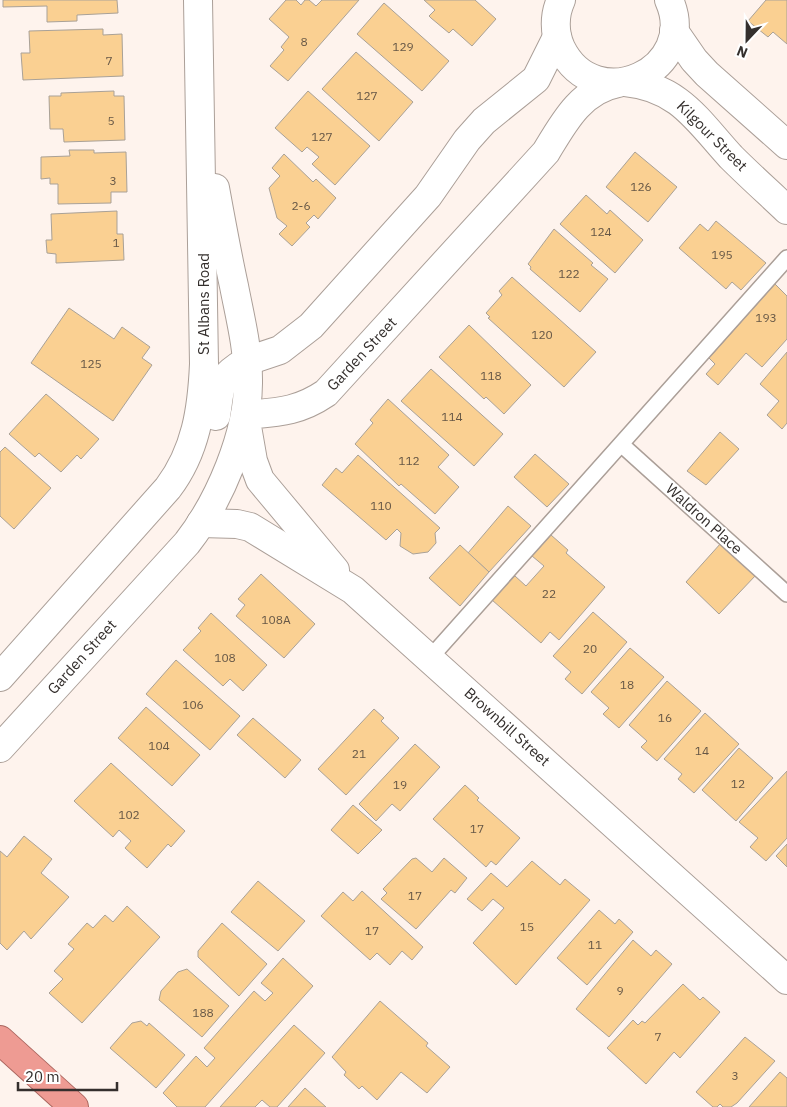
<svg xmlns="http://www.w3.org/2000/svg" width="787" height="1107" viewBox="0 0 787 1107" font-family="'IBM Plex Sans',sans-serif">
  <style>
    .building { fill: #fad092; stroke: #a9a197 }
    .lines { fill: none; stroke-linecap: round; stroke-linejoin: round }
    .service-casing { stroke: #ab9f98; stroke-width: 18 }
    .minor-casing { stroke: #ab9f98; stroke-width: 30 }
    .tertiary-casing { stroke: #ab9f98; stroke-width: 30 }
    .trunk-casing { stroke: #aa655e; stroke-width: 30 }
    .service { stroke: #fff; stroke-width: 15 }
    .minor { stroke: #fff; stroke-width: 28 }
    .tertiary { stroke: #fff; stroke-width: 28 }
    .trunk { stroke: #ee9b93; stroke-width: 28 }
    .labels { text-anchor: middle; stroke-width: 4; stroke-linejoin: round; paint-order: stroke }
    .number-label { font-size: 12px; fill: #665746 }
    .street-label { font-size: 15px; fill: #342f2d; stroke: #fff }
  </style>
  <rect width="100%" height="100%" fill="#fef3ed"/>
  <g class="building">
    <polygon points="3,0 117,0 118,13 77,15 77,21 47,22 47,6 3,7"/>
    <polygon points="286,0 296,0 301,5 305,0 309,0 316,6 322,0 359,0 288,81 270,66 284,50 281,47 289,37 269,19"/>
    <polygon points="424,0 475,0 496,19 472,46 453,29 449,33 431,18 429,16 435,10"/>
    <polygon points="766,0 787,0 787,44 773,32 768,37 748,21"/>
    <polygon points="384,3 449,61 422,91 357,34"/>
    <polygon points="103,29 103,35 122,34 123,76 23,80 21,53 30,53 29,31"/>
    <polygon points="356,52 413,102 379,141 322,89"/>
    <polygon points="114,91 114,96 124,96 125,140 64,142 63,129 50,129 49,96 61,96 61,93"/>
    <polygon points="308,91 370,146 335,185 312,164 319,157 307,147 302,152 275,128"/>
    <polygon points="69,150 94,150 94,153 126,152 127,192 111,192 111,203 58,204 58,184 50,184 50,178 41,179 41,157 70,156"/>
    <polygon points="635,152 677,187 648,222 606,187"/>
    <polygon points="284,154 313,182 316,179 336,198 318,219 314,215 306,223 310,227 292,246 279,234 287,226 277,218 269,188 280,176 272,168"/>
    <polygon points="586,195 607,214 610,210 643,240 615,273 560,224"/>
    <polygon points="117,211 117,234 123,234 124,260 56,263 56,254 47,253 46,240 52,240 51,214"/>
    <polygon points="716,221 766,263 741,290 732,282 726,289 679,248 700,224 708,231"/>
    <polygon points="554,229 593,263 591,265 608,279 580,312 530,269 531,267 528,264"/>
    <polygon points="512,277 596,352 564,387 488,318 490,317 486,313 502,295 499,291"/>
    <polygon points="775,284 787,296 787,339 762,367 746,353 718,385 706,374 715,364 709,358"/>
    <polygon points="69,308 114,339 122,327 150,347 142,358 152,365 113,421 31,363"/>
    <polygon points="469,325 531,385 504,414 486,397 484,399 439,357"/>
    <polygon points="787,352 787,423 782,429 767,415 779,401 760,384"/>
    <polygon points="431,369 503,434 474,466 401,401"/>
    <polygon points="46,394 99,439 81,459 77,455 61,472 39,453 35,457 9,434"/>
    <polygon points="388,399 449,455 438,467 459,487 435,514 401,484 399,486 355,444 373,423 370,420"/>
    <polygon points="720,432 739,449 706,485 687,471"/>
    <polygon points="5,447 51,488 14,529 0,516 0,452"/>
    <polygon points="535,454 569,484 547,507 514,477"/>
    <polygon points="358,455 440,528 435,533 436,543 428,552 413,554 400,546 401,533 397,529 386,540 322,485 336,468 342,473"/>
    <polygon points="508,506 531,526 489,572 468,553"/>
    <polygon points="551,535 568,550 566,553 605,587 559,640 550,632 541,643 492,600 515,576 526,586 544,566 532,556"/>
    <polygon points="721,543 756,575 719,614 686,582"/>
    <polygon points="460,545 489,572 460,606 429,578"/>
    <polygon points="261,574 315,624 284,658 236,616 245,605 238,599"/>
    <polygon points="593,612 627,642 582,694 565,679 571,672 553,656"/>
    <polygon points="211,613 267,665 243,691 230,679 223,686 183,650 201,631 198,628"/>
    <polygon points="630,648 664,677 619,728 603,714 609,708 591,692"/>
    <polygon points="176,660 240,716 210,750 146,694"/>
    <polygon points="667,681 701,711 657,761 641,747 647,741 629,725"/>
    <polygon points="146,707 200,755 172,786 118,738"/>
    <polygon points="374,709 384,718 381,721 399,738 346,795 318,769"/>
    <polygon points="705,713 739,744 694,793 678,779 682,774 664,759"/>
    <polygon points="253,718 301,760 285,778 237,735"/>
    <polygon points="415,744 440,767 400,811 392,804 376,821 359,804"/>
    <polygon points="739,748 773,778 736,821 702,790"/>
    <polygon points="111,763 185,831 171,847 168,844 147,868 125,848 131,841 119,830 113,837 74,801"/>
    <polygon points="787,771 787,838 766,861 750,847 758,838 739,822"/>
    <polygon points="465,785 479,798 477,800 520,838 496,865 491,861 486,867 433,819"/>
    <polygon points="353,805 382,830 358,854 331,830"/>
    <polygon points="24,836 52,859 41,873 69,897 31,939 24,931 7,950 0,943 0,851 7,857"/>
    <polygon points="787,844 787,867 776,856"/>
    <polygon points="416,858 432,872 444,858 467,878 455,893 451,890 416,929 381,899 387,893 383,889 412,859"/>
    <polygon points="532,861 560,885 565,879 590,900 516,985 473,943 504,908 493,899 482,911 467,899 491,873 507,887"/>
    <polygon points="258,881 305,921 278,951 231,912"/>
    <polygon points="362,891 423,947 412,960 402,951 390,965 377,953 370,960 321,916 343,892 353,901"/>
    <polygon points="127,906 160,937 82,1023 49,993 63,979 54,971 74,949 68,944 87,923 93,928 105,915 113,922"/>
    <polygon points="599,910 615,924 619,919 633,932 587,985 557,958"/>
    <polygon points="222,923 267,964 239,996 198,957 198,951"/>
    <polygon points="633,940 651,956 656,950 672,964 609,1037 576,1009"/>
    <polygon points="283,958 313,986 205,1107 177,1107 163,1093 196,1056 207,1067 215,1058 204,1048 254,991 265,1001 273,993 261,983"/>
    <polygon points="187,969 229,1006 202,1037 159,1000 161,991 178,972"/>
    <polygon points="683,984 700,1000 703,997 720,1012 680,1058 674,1052 646,1084 607,1048 633,1020 638,1025 642,1021 645,1023"/>
    <polygon points="380,1001 428,1043 426,1046 450,1067 427,1093 401,1072 377,1100 362,1086 359,1089 344,1075 346,1072 332,1057"/>
    <polygon points="141,1021 147,1026 149,1023 185,1055 156,1088 110,1048 132,1023"/>
    <polygon points="294,1025 325,1053 277,1107 270,1107 262,1100 255,1107 220,1107"/>
    <polygon points="745,1037 775,1061 737,1103 731,1107 723,1107 720,1104 717,1107 713,1107 696,1092"/>
    <polygon points="780,1072 787,1078 787,1107 749,1107"/>
    <polygon points="305,1088 326,1107 288,1107"/>
  </g>
  <g class="lines">
    <g class="service-casing">
      <g id="service">
        <polyline points="622,445 787,594"/>
        <polyline points="430,658 787,258"/>
      </g>
    </g>
    <g class="minor-casing">
      <g id="minor">
        <path d="M561,0C554,15 554,33 561,48C596,119 700,69 669,0"/>
        <polyline points="674,31 694,60 707,74 787,145"/>
        <path d="M625,82C679,87 698,121 731,157C749,175 768,192 787,210"/>
        <polyline points="247,361 280,350 311,326 428,196 467,140 484,121 536,79 557,37"/>
        <polyline points="201,523 237,524 250,527 353,590 787,980"/>
        <path d="M335,570L260,480L253,461L245,415C278,412 298,412 326,393L546,152C564,122 581,90 618,83"/>
      </g>
    </g>
    <g class="tertiary-casing">
      <g id="tertiary">
        <path d="M216,416C221,385 217,378 247,361"/>
        <path d="M0,677L168,488C196,451 202,409 204,364L198,0"/>
        <path d="M0,748L187,543C219,502 249,433 248,380C248,348 240,317 234,286C227,254 221,221 215,188"/>
      </g>
    </g>
    <g class="trunk-casing">
      <polyline id="trunk" points="0,1040 74,1107"/>
    </g>
    <use href="#service" class="service"/>
    <use href="#minor" class="minor"/>
    <use href="#tertiary" class="tertiary"/>
    <use href="#trunk" class="trunk"/>
  </g>
  <g class="labels">
    <g class="number-label">
      <text x="304" y="46">8</text>
      <text x="403" y="51">129</text>
      <text x="109" y="65">7</text>
      <text x="367" y="100">127</text>
      <text x="111" y="125">5</text>
      <text x="322" y="141">127</text>
      <text x="113" y="185">3</text>
      <text x="641" y="191">126</text>
      <text x="301" y="210">2-6</text>
      <text x="601" y="236">124</text>
      <text x="116" y="247">1</text>
      <text x="722" y="259">195</text>
      <text x="569" y="278">122</text>
      <text x="766" y="322">193</text>
      <text x="542" y="339">120</text>
      <text x="91" y="368">125</text>
      <text x="491" y="380">118</text>
      <text x="452" y="421">114</text>
      <text x="409" y="465">112</text>
      <text x="381" y="510">110</text>
      <text x="549" y="598">22</text>
      <text x="276" y="624">108A</text>
      <text x="590" y="653">20</text>
      <text x="225" y="662">108</text>
      <text x="627" y="689">18</text>
      <text x="193" y="709">106</text>
      <text x="665" y="722">16</text>
      <text x="159" y="750">104</text>
      <text x="702" y="755">14</text>
      <text x="359" y="758">21</text>
      <text x="738" y="788">12</text>
      <text x="400" y="789">19</text>
      <text x="129" y="819">102</text>
      <text x="477" y="833">17</text>
      <text x="415" y="900">17</text>
      <text x="527" y="931">15</text>
      <text x="372" y="935">17</text>
      <text x="595" y="949">11</text>
      <text x="620" y="995">9</text>
      <text x="203" y="1017">188</text>
      <text x="658" y="1041">7</text>
      <text x="735" y="1080">3</text>
    </g>
    <g class="street-label">
      <text transform="translate(712 136) rotate(45)" y="5">Kilgour Street</text>
      <text transform="translate(204 304) rotate(-90)" y="5">St Albans Road</text>
      <text transform="translate(362 354) rotate(-47)" y="5">Garden Street</text>
      <text transform="translate(704 519) rotate(42)" y="5">Waldron Place</text>
      <text transform="translate(82 657) rotate(-48)" y="5">Garden Street</text>
      <text transform="translate(507 727) rotate(42)" y="5">Brownbill Street</text>
    </g>
  </g>
  <g transform="translate(747 40) rotate(202)" stroke="#ffffff" stroke-width="4" paint-order="stroke">
  <path d="M0-4L9 19L0 12L-9 19Z" fill="#342f2d"/>
  <text y="-8" font-size="14" font-weight="bold" text-anchor="middle" fill="#342f2d">N</text>
  </g>
  <path d="M18 1082v8h99v-8" fill="none" stroke="#342f2d" stroke-width="2.5"/>
  <text x="25" y="1082" font-size="15" fill="#342f2d" stroke="#ffffff" stroke-width="4" paint-order="stroke">20 m</text>
</svg>
